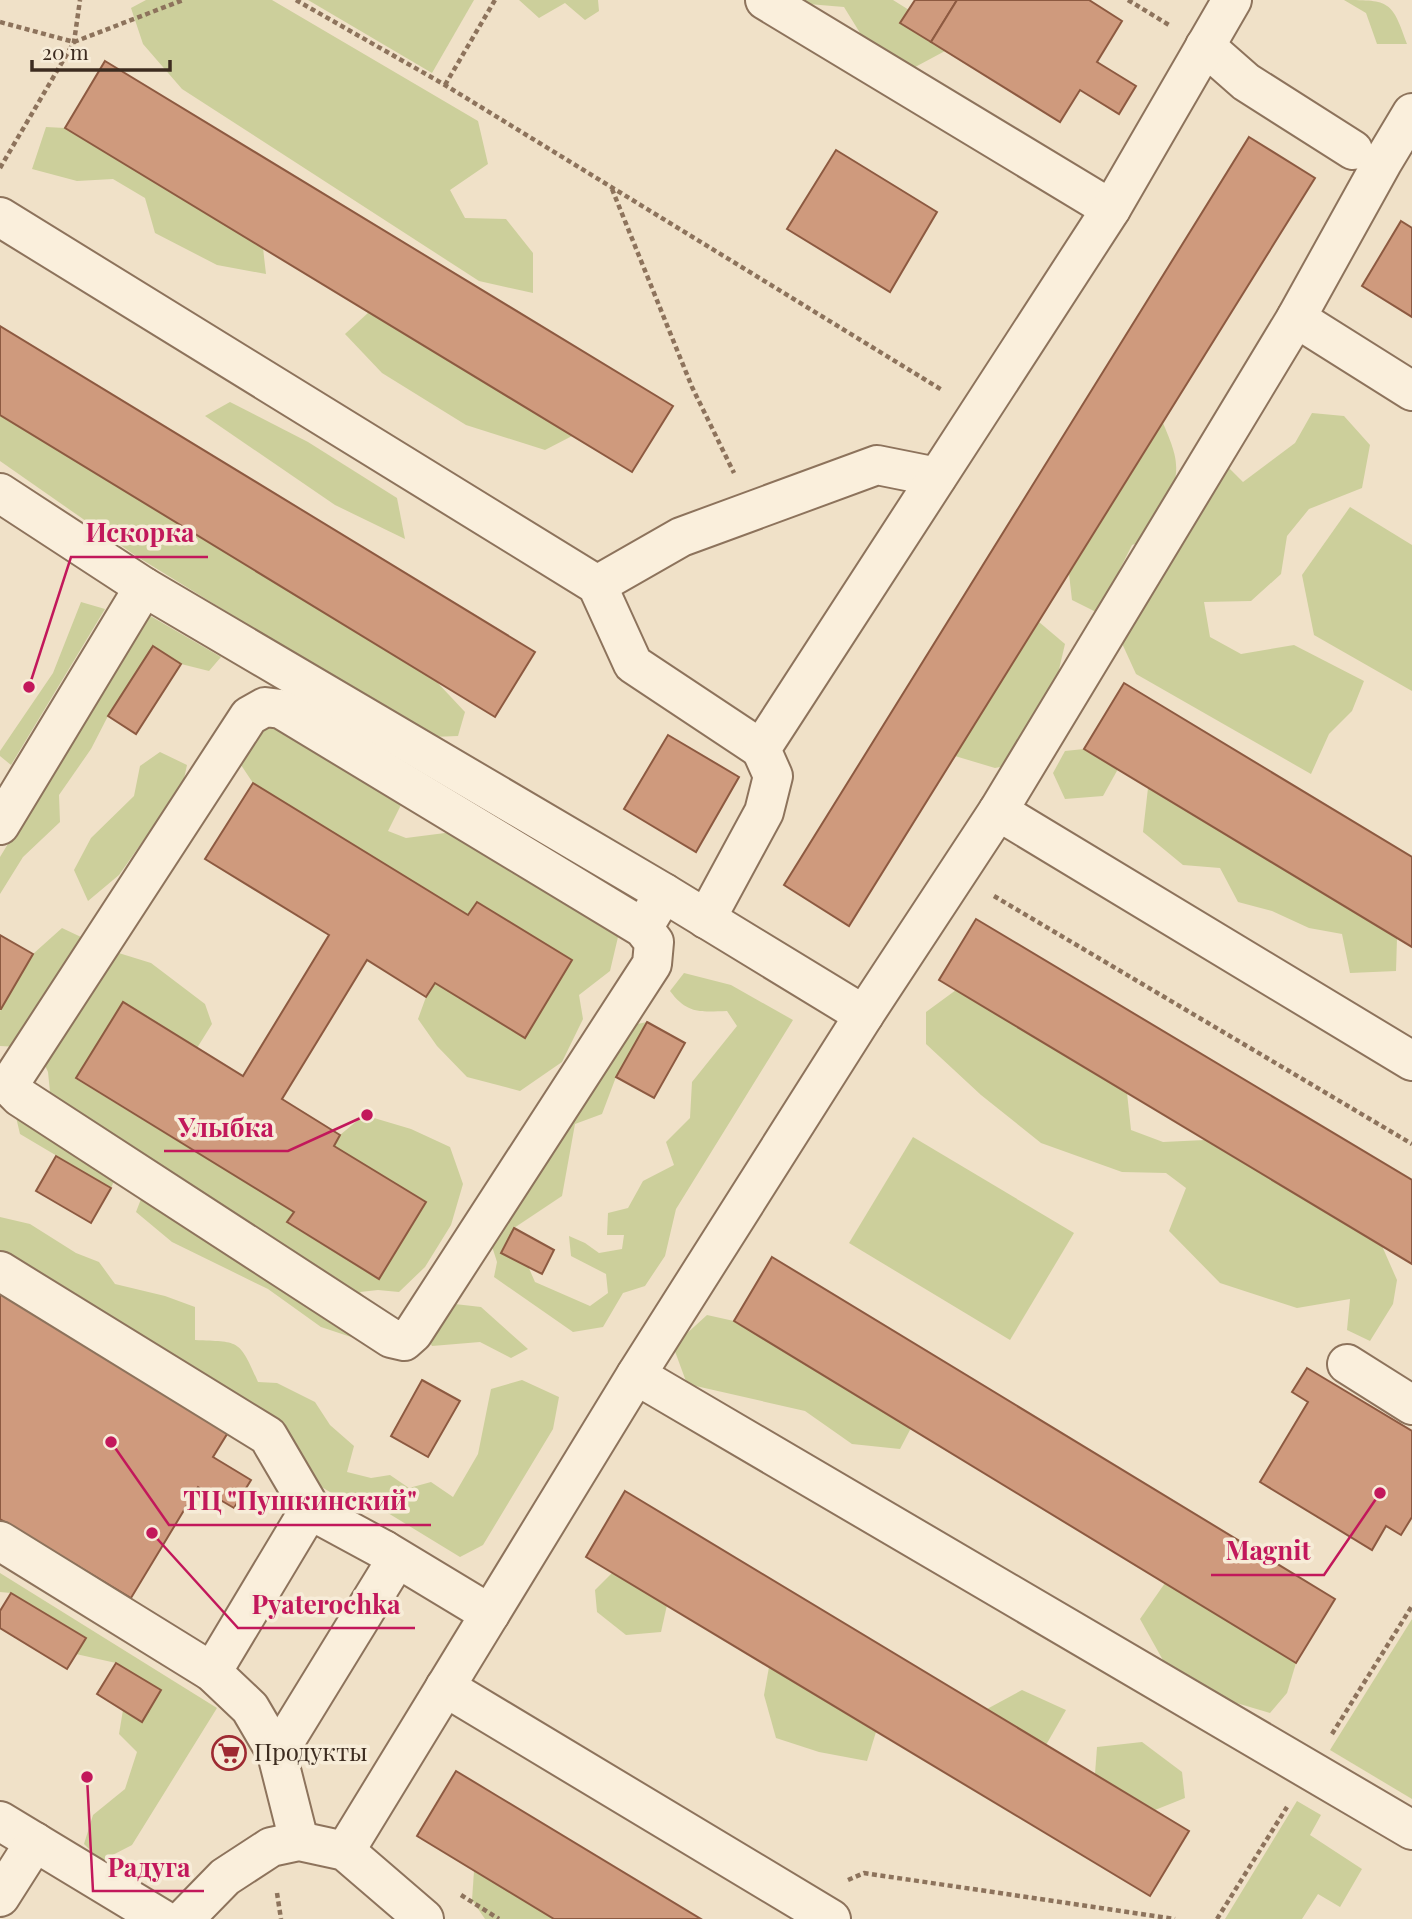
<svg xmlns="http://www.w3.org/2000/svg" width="1412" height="1919" viewBox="0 0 1412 1919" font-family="'Playfair Display',serif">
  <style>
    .green { fill: #cccf9b }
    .building { fill: #cf9a7d; stroke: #8d5a41; stroke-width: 2 }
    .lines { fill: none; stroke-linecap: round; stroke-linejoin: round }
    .minor-casing { stroke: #8d735c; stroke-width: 42 }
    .path { stroke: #8d735c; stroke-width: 4.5; stroke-dasharray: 5 3.5; stroke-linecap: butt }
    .minor { stroke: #faefdc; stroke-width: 38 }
    .labels { text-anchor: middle; stroke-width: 7; stroke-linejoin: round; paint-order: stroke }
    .poi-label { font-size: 24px; fill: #3d2c20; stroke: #f7ecd8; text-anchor: start }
    .leader { fill: none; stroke: #c2185b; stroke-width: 2.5 }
    .callout-dot { fill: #c2185b; stroke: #f7ecd8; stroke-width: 2.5 }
    .callout-label { font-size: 26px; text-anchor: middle; font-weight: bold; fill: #c2185b; stroke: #f7ecd8; stroke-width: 7; stroke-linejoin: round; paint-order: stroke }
  </style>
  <rect width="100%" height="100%" fill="#f0e1c8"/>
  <g class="green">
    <polygon points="146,0 272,0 478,121 488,164 450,190 465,218 506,219 533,253 533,293 479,281 182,89 143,44 131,8"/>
    <polygon points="308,0 474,0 432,73"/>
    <polygon points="519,0 598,0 599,11 585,20 565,3 539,18"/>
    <polygon points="803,0 893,0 909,10 901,23 945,51 904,73 865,41 844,7 808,4"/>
    <path d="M1344,0C1390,0 1392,1 1407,44H1377L1366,13Z"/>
    <polygon points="46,127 65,128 263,248 266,274 217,265 155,233 145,198 113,179 77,181 32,169"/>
    <polygon points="369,312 572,436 545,450 466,425 382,373 345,334"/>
    <polygon points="230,402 308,442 397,498 405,539 335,505 205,416"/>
    <path d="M1312,413L1344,416L1370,445L1362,488L1309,509L1287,536L1281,574L1251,601L1204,602L1210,637L1241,654L1294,645L1364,681L1352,711L1329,734L1311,774L1136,674L1120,639L1153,538L1132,545L1119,571V594L1102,615L1072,600L1069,574L1163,423C1180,463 1179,466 1169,508L1203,493L1229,468L1243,482L1295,443Z"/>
    <polygon points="0,415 435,680 465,712 458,736 431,737 136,556 0,461"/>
    <polygon points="1350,507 1412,545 1412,691 1314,635 1302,575"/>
    <polygon points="81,602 105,609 11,765 0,756 0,751 53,673"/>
    <polygon points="147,614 221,657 209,671 181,664 152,647 108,716 91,749 59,795 60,822 23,857 0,894 0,857"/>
    <polygon points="1039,622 1065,644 1057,678 1025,762 995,768 955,756"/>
    <polygon points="273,721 402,803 388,831 406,838 445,833 476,836 580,896 618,937 610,971 579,995 583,1019 562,1062 520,1091 467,1077 437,1046 418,1019 426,997 435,983 525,1038 572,960 477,902 468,915 253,783 239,762 243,735"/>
    <polygon points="1084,749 1118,769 1103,796 1065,799 1053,773 1065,751"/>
    <polygon points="160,752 187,765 180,797 152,828 119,875 88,901 74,870 91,838 134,796 140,766"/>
    <polygon points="1148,788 1397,938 1396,971 1350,973 1342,934 1309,928 1272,911 1238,902 1220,868 1183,865 1143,832"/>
    <polygon points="62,928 81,937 80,962 109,950 151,963 205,1004 212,1024 197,1048 123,1002 76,1079 294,1212 287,1223 379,1279 426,1202 334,1146 340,1135 364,1115 411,1129 450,1147 463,1184 451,1225 425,1267 399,1292 378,1290 360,1292 376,1310 357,1339 321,1327 268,1289 172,1242 136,1212 141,1199 164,1201 120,1167 111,1188 20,1134 16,1117 52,1112 48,1072 37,1048 0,1046 0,1011 33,954"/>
    <path d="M684,973L731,985L793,1020L676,1209L665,1256L645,1286L623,1293L603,1327L573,1332L494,1277L497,1262L489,1237L614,1029L647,1022L616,1077L602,1114L575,1124L562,1196L514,1228L501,1252L528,1266L535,1282L590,1306L608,1293L606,1274L571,1256L569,1236L585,1243L599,1253L622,1249L624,1235H607L608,1213L628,1208L643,1181L674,1165L666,1142L690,1118L692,1082L737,1026L727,1011C700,1012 687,1014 670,991Z"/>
    <polygon points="956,990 1127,1093 1131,1130 1163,1142 1205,1140 1382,1246 1397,1280 1393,1304 1370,1341 1347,1330 1350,1299 1297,1308 1220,1283 1169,1231 1186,1188 1166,1173 1122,1172 1041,1143 981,1095 926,1044 926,1012"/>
    <polygon points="913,1137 1074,1233 1010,1340 849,1243"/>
    <path d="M0,1217L30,1224L76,1253L99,1262L115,1284L165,1296L195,1307V1340C240,1342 239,1339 258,1382L277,1383L315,1402L330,1425L354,1446L347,1472L371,1478L390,1475L409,1488L431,1482L453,1497L478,1454L491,1389L522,1380L559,1397L553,1429L483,1545L460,1557L383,1510L358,1509L315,1483L309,1465L273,1423L0,1260Z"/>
    <polygon points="446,1303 481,1307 528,1349 511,1358 480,1342 432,1346 420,1325"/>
    <polygon points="707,1315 734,1321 911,1428 900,1449 852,1444 805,1411 687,1384 673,1346"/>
    <polygon points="0,1573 217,1708 132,1845 101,1861 84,1844 93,1815 125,1789 137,1752 119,1734 123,1710 142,1721 160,1690 116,1663 76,1654 85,1638 11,1593 0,1592"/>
    <polygon points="612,1573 667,1605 661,1632 626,1635 597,1612 595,1590"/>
    <polygon points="1165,1583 1296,1663 1287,1693 1270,1713 1223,1699 1169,1671 1140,1619"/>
    <polygon points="1412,1619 1412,1799 1330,1750"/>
    <polygon points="769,1667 876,1732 867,1761 819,1752 776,1738 764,1695"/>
    <polygon points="1022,1690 1066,1710 1046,1745 987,1709"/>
    <polygon points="1142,1742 1182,1772 1185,1798 1155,1810 1095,1774 1097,1747"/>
    <polygon points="1297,1801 1321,1815 1310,1835 1362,1869 1340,1907 1318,1894 1302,1919 1225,1919"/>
    <polygon points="474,1871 554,1919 485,1919 472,1900"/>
  </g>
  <g class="building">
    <polygon points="915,0 957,0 931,42 900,23"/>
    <polygon points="957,0 1089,0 1122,21 1097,62 1136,86 1119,114 1080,90 1060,122 931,42"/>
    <polygon points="105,61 673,406 632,472 65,128"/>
    <polygon points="1249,137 1315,178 849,926 784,885"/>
    <polygon points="836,150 937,212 890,292 787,229"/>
    <polygon points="1401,221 1412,228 1412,317 1362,286"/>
    <polygon points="0,326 535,652 495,717 0,415"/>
    <polygon points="153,646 181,664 136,734 108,716"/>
    <polygon points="1124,683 1412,857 1412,947 1084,749"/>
    <polygon points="668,735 739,777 696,852 624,809"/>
    <polygon points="253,783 468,915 477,902 572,960 525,1038 435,983 426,997 367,960 282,1099 340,1135 334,1146 426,1202 379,1279 287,1222 294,1212 76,1078 123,1002 243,1076 329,935 205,859"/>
    <polygon points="976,919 1412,1180 1412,1264 939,980"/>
    <polygon points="0,935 33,954 1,1009 0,1009"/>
    <polygon points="647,1022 685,1043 654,1098 616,1077"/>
    <polygon points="56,1156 111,1188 91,1223 36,1191"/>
    <polygon points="514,1228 554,1250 542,1274 501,1253"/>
    <polygon points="772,1257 1335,1599 1296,1663 734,1321"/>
    <polygon points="0,1286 232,1426 213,1457 251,1480 234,1508 198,1487 131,1598 0,1519"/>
    <polygon points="1307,1368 1412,1431 1412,1517 1401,1535 1386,1526 1372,1550 1260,1482 1308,1402 1292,1392"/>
    <polygon points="422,1380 460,1401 428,1457 391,1436"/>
    <polygon points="625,1491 1189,1831 1150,1896 586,1557"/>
    <polygon points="11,1593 86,1638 67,1669 0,1628 0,1611"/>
    <polygon points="116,1663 161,1690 142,1722 97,1694"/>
    <polygon points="456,1771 499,1797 701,1919 554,1919 417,1836"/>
  </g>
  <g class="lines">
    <g class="minor-casing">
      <g id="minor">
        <polyline points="765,0 1111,209"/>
        <polyline points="1205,46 1246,82 1353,150"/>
        <polyline points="0,217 597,585 633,664 761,749"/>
        <polyline points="1296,318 1412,391"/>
        <polyline points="0,493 144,587 664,893 864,1015"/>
        <polyline points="597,585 681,537 877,465 937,477"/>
        <polyline points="998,811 1412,1061"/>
        <polyline points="0,825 144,587"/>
        <polyline points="706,919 764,812 773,776 761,749 1111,209 1232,0"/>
        <polyline points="643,928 281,709 265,707 249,716 16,1074 11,1088 20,1097 391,1338 404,1341 413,1333 652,964 654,942 643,928 664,893"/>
        <polyline points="0,1271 268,1436 312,1511"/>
        <polyline points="1347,1364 1412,1405"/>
        <polyline points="636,1375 1412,1830"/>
        <polyline points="0,1541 212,1672 250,1708 277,1754 299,1841"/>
        <polyline points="384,1550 490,1614"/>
        <polyline points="212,1672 305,1517 312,1511 384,1550 392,1558 390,1570 277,1754"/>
        <polyline points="445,1687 831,1919"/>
        <polyline points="0,1821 162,1919"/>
        <polyline points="345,1851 636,1375 864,1015 998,811 1296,318 1382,163 1412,113"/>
        <polyline points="0,1897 35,1842"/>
        <polyline points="184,1919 225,1877 271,1847 299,1841 345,1851 424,1919"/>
      </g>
    </g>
    <g class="path">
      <polyline points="296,0 445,85 942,390"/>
      <polyline points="1128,0 1169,25"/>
      <polyline points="0,22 74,42 183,0"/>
      <polyline points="445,85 495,0"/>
      <polyline points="0,168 74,42 80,0"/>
      <polyline points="612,189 692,387 734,473"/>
      <polyline points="994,896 1412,1144"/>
      <polyline points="1332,1734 1412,1606"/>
      <polyline points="848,1880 864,1873 1175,1919"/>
      <polyline points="277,1893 281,1919"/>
      <polyline points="461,1895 499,1919"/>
      <polyline points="1217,1919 1287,1807"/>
    </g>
    <use href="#minor" class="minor"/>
  </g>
  <defs>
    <g id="supermarket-ring" transform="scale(1.75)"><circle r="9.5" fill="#f7ecd8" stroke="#9e2a32" stroke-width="1.5"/><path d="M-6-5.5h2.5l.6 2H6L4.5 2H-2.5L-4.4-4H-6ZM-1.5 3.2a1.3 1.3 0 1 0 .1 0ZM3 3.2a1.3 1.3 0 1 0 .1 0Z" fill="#9e2a32"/></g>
  </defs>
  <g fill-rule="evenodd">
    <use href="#supermarket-ring" x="229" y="1753"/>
  </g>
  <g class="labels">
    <g class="poi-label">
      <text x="254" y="1761">Продукты</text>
    </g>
  </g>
  <path class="leader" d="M29 687L71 557H208M367 1115L288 1151H164M111 1442L169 1525H431M1380 1493L1324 1575H1211M152 1533L238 1628H415M87 1777L93 1891H204"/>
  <g class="callout-dot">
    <circle cx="29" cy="687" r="7"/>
    <circle cx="367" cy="1115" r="7"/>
    <circle cx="111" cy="1442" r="7"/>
    <circle cx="1380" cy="1493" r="7"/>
    <circle cx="152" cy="1533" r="7"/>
    <circle cx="87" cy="1777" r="7"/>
  </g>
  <g class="callout-label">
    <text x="140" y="542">Искорка</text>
    <text x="226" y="1137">Улыбка</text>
    <text x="300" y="1510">ТЦ "Пушкинский"</text>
    <text x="1268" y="1560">Magnit</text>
    <text x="326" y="1614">Pyaterochka</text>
    <text x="149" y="1877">Радуга</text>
  </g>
  <path d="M32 60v10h138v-10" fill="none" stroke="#3d2c20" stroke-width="3.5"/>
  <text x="42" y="60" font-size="21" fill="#3d2c20" stroke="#f7ecd8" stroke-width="5" paint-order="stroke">20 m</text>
</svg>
